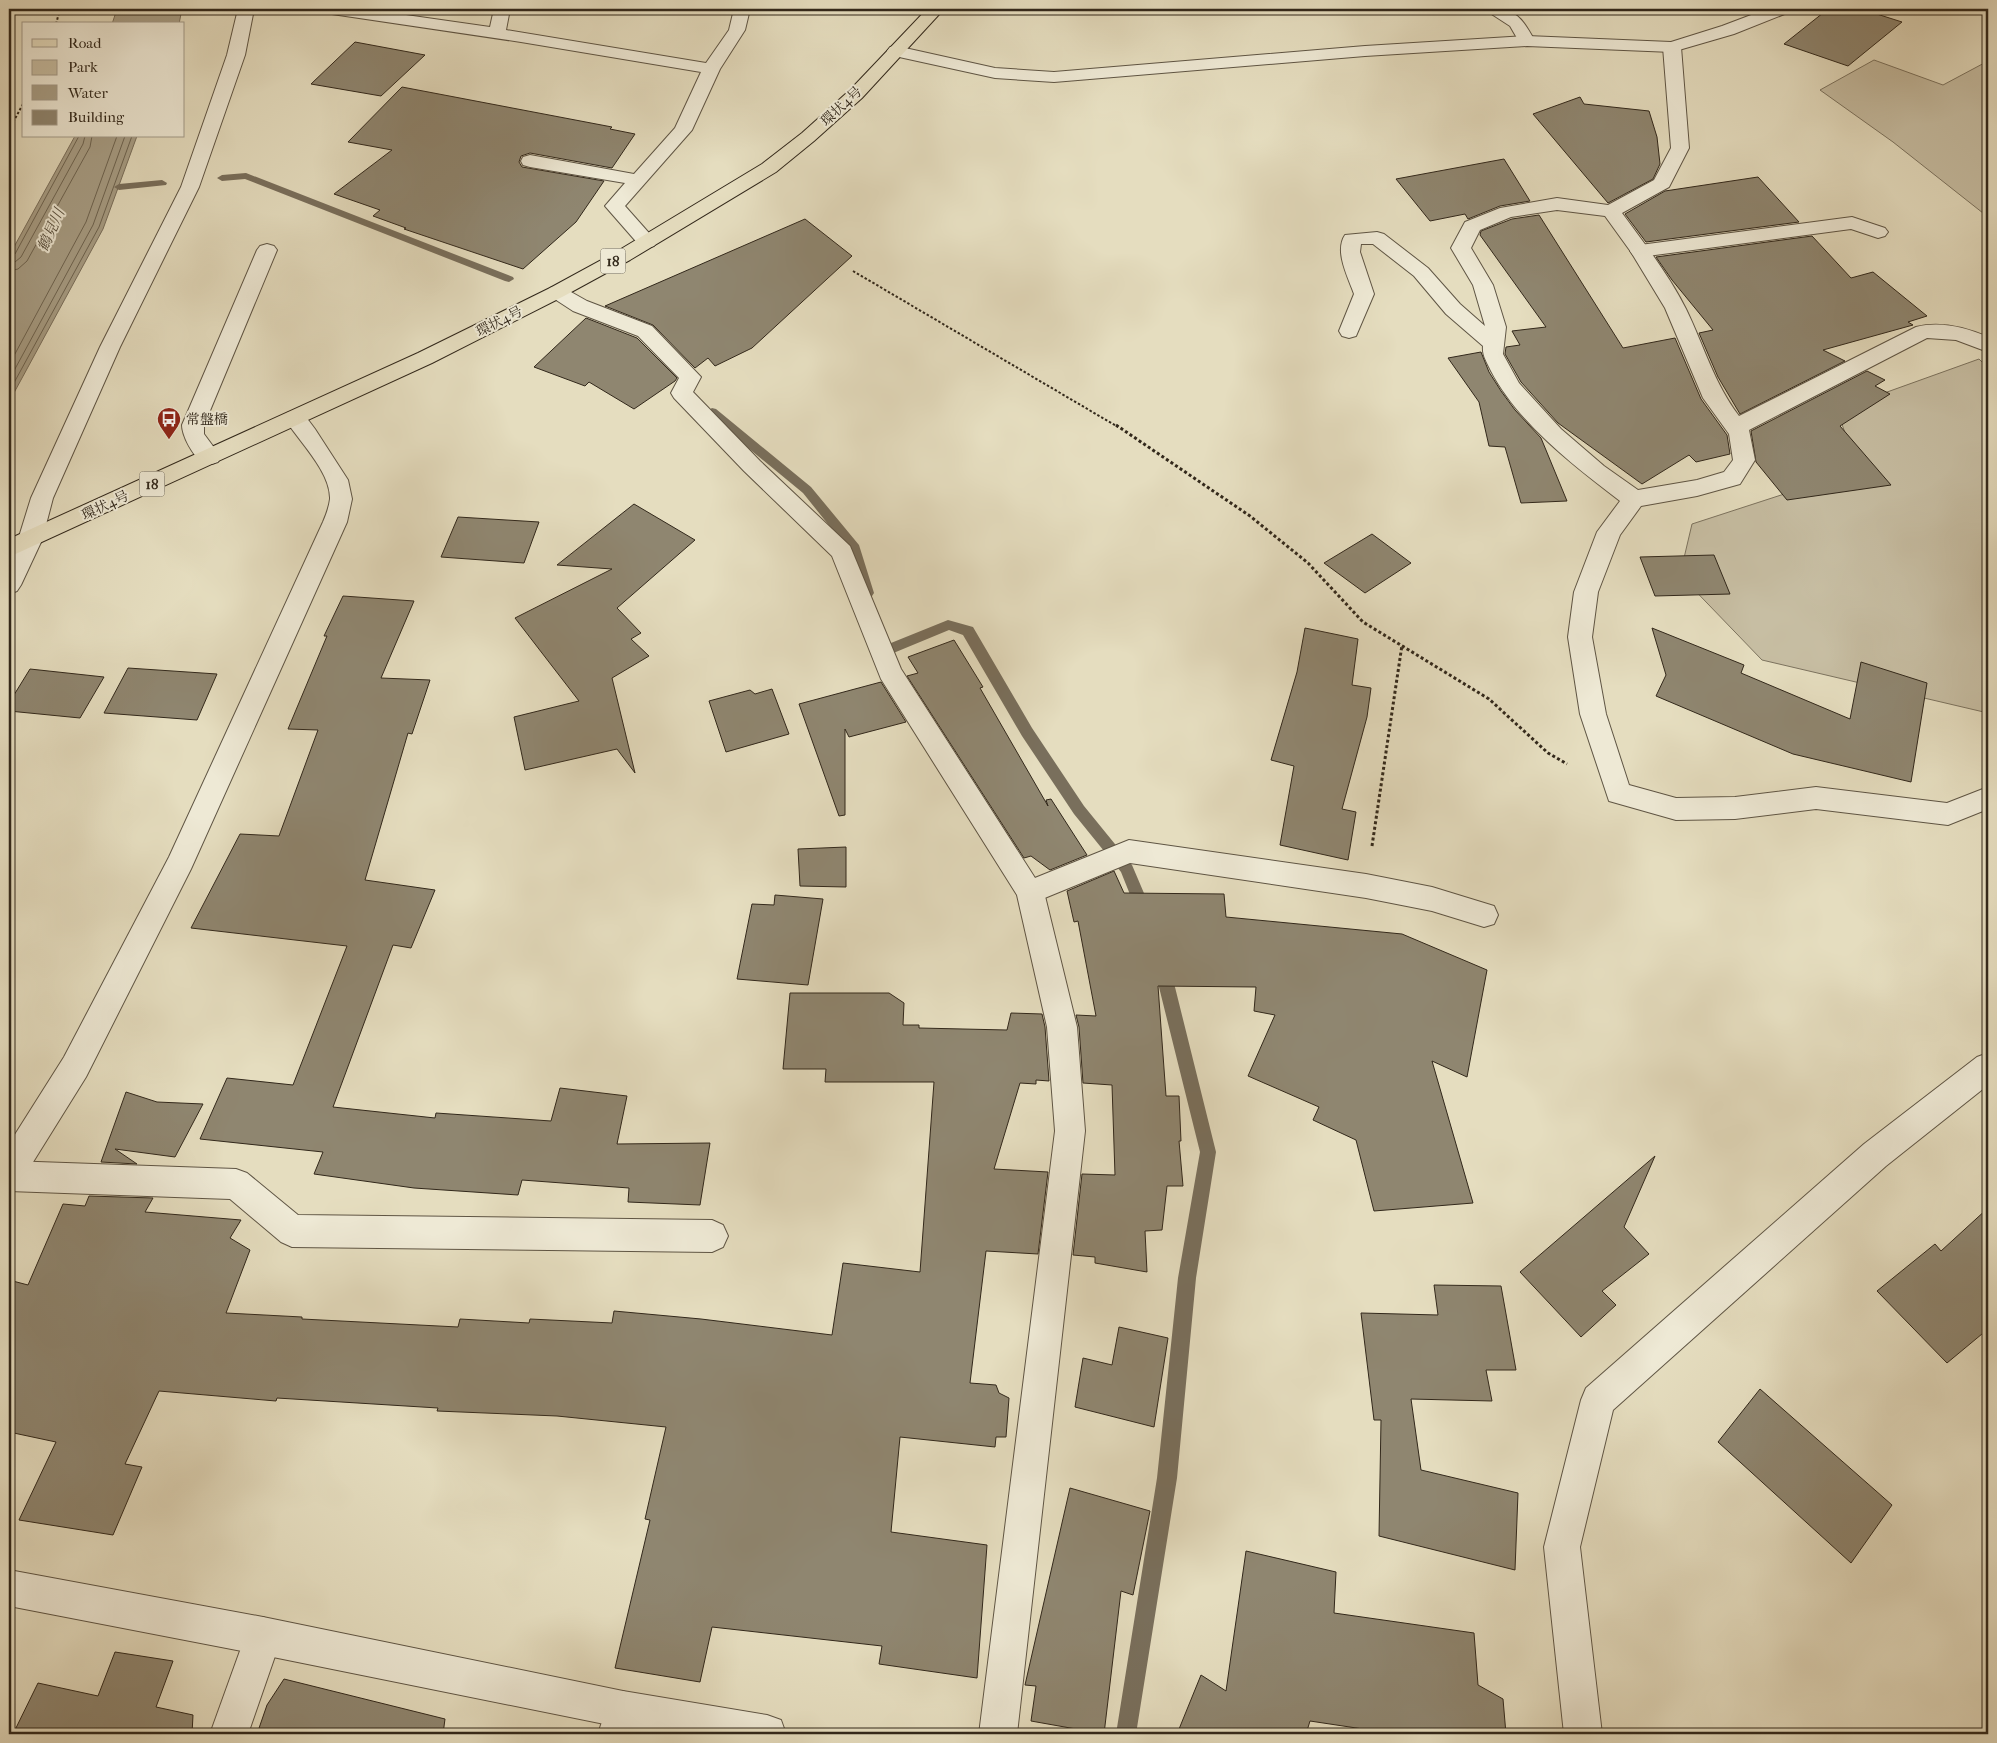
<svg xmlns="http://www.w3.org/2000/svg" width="1997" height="1743" viewBox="0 0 1997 1743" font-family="'IM FELL French Canon','Noto Serif JP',serif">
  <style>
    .green { fill: #c7bea3; stroke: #7c735f }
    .water { fill: #a89f87; stroke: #796f5c }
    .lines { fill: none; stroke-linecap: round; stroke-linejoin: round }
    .shore { stroke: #6d6451; stroke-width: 1 }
    .stream { fill: #796f5c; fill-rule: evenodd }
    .building { fill: #8f8670; stroke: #32281b }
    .service-casing { stroke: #5f5544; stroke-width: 2 }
    .minor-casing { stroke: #5f5544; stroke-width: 2 }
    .tertiary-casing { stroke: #5f5544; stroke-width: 2 }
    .primary-casing { stroke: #32281b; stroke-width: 2 }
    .path-far1 { stroke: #32281b; stroke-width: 2; stroke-dasharray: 2.5 2; stroke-linecap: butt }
    .path { stroke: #32281b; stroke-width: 3; stroke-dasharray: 3 2.5; stroke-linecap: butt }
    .service { fill: #eee9d5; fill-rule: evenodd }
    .minor { fill: #eee9d5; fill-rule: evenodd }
    .tertiary { fill: #eee9d5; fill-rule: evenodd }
    .primary { fill: #e5ddbf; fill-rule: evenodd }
    .labels { text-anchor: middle; stroke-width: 4; stroke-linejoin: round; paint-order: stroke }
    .far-street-label { font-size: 14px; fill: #32281b; stroke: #eee9d5 }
    .far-poi-label { font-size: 14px; fill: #32281b; stroke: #eee9d5; text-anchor: start }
    .far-water-label { font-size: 15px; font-style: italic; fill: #554c3b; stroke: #eee9d5 }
    .shield { fill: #eee9d5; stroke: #6a6253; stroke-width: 1 }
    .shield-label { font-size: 15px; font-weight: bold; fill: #32281b }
  </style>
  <rect width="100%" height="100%" fill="#e5ddbf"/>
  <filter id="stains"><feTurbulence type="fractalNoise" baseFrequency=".004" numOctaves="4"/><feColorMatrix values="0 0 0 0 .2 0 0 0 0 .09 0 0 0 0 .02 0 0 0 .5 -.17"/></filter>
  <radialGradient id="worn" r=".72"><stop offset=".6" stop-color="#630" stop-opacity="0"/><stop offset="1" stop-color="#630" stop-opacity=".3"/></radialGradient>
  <g class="green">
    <polygon points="1874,60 1943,85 1988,61 1988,217 1893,142 1820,90"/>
    <polygon points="1979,359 1988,368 1988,713 1762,660 1680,575 1692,524 1858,470 1837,410"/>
  </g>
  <g class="water">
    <polygon points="117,9 182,9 179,24 112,24"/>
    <polygon points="75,136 137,136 103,229 9,402 9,256"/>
  </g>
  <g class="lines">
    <g class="shore">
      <polyline points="9,257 15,254 79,136"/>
      <polyline points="9,263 15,262 21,257 83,144 85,136"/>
      <polyline points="9,271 18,269 27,261 90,147 92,136"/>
      <polyline points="9,365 86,222 117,136"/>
      <polyline points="9,380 93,225 125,136"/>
      <polyline points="9,392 99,227 132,136"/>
    </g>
    <g class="stream">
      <polygon points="246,173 513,277 514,279 509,282 505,281 245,179 222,181 217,178 222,175"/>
      <polygon points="162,180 167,183 166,185 119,190 114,187 119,184"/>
      <polygon points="712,408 716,409 811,487 859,545 874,593 872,596 862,596 848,549 803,493 708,415 706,412"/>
      <polygon points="948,620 973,627 1032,728 1084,806 1132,865 1152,912 1149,917 1144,919 1139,917 1121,872 1074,814 1022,736 963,635 949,630 891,654 886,653 884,649 886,645"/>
      <polygon points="1162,960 1168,962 1170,967 1216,1152 1196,1278 1177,1478 1136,1734 1116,1734 1157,1478 1178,1278 1200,1152 1154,967 1156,962"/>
    </g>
  </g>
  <g class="building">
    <polygon points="1828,9 1861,9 1902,22 1848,66 1784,44"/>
    <polygon points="355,42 425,55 381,96 311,84"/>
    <polygon points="402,87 612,127 610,129 635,134 612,168 530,153 521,156 519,162 522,167 604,181 576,222 523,269 404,229 406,228 373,216 380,210 334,194 392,150 348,142"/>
    <polygon points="1580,97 1584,104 1649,111 1657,137 1660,164 1653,179 1608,203 1533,114"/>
    <polygon points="1504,159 1530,201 1500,206 1468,219 1465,214 1430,221 1396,179"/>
    <polygon points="1758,177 1799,222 1646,242 1625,214 1665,191"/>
    <polygon points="1539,215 1623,348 1675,338 1701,399 1727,435 1730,454 1696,462 1689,455 1642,484 1558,423 1521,382 1505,354 1506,347 1520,345 1512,331 1546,327 1480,235 1481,231 1512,219"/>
    <polygon points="805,219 852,256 752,348 715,366 708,358 695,368 653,325 605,306"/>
    <polygon points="1812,236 1851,278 1873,272 1927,316 1908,322 1913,325 1823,350 1845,361 1740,414 1718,377 1699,333 1713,330 1672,280 1656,257"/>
    <polygon points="586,318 637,338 677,378 675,381 634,409 589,382 585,386 534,367"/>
    <polygon points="1481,352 1489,372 1501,391 1515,410 1541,438 1567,501 1521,503 1505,447 1489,446 1479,402 1448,358"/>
    <polygon points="1867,371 1885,380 1875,386 1890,394 1840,426 1891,485 1787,500 1756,462 1751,431"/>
    <polygon points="634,504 695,540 617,608 641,633 631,639 649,656 612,678 635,773 617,749 525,770 514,717 579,701 515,618 612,569 557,565"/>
    <polygon points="458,517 539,522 524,563 441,557"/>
    <polygon points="1372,534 1411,563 1365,593 1324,563"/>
    <polygon points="1714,555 1730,594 1655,596 1640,557"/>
    <polygon points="343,596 414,601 381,678 430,680 412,734 408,733 365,880 435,890 411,948 393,945 333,1107 435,1118 436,1113 551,1121 560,1088 627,1096 617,1144 710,1143 700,1205 628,1202 629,1188 522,1180 518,1195 414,1188 314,1174 323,1152 200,1139 227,1078 293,1085 347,946 191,928 240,834 279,836 318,730 288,729 327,636 324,636"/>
    <polygon points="1305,628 1358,639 1352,685 1371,688 1367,717 1342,809 1356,812 1348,860 1280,845 1294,766 1271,760 1297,672"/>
    <polygon points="1652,628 1744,665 1741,673 1850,719 1861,662 1927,683 1911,782 1793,754 1656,696 1666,675"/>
    <polygon points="954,640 983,687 980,688 1048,806 1046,800 1051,799 1087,855 1050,870 1031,856 1024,858 907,676 918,673 908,657"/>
    <polygon points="128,668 217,674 197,720 104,713"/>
    <polygon points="30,669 104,677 80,718 9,711 9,703"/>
    <polygon points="881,682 906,722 849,737 845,729 845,815 839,816 799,704"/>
    <polygon points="772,689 789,734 726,752 709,701 750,690 755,694"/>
    <polygon points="846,847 846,887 800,886 798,849"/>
    <polygon points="1114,871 1124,893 1224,894 1226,917 1402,934 1487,970 1467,1077 1432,1061 1473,1203 1374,1211 1356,1140 1313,1120 1319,1107 1248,1076 1275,1015 1254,1011 1256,987 1158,986 1166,1096 1179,1096 1181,1141 1179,1141 1183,1186 1167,1186 1162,1230 1145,1231 1147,1272 1095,1263 1095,1257 1073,1255 1082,1174 1115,1175 1112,1085 1083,1083 1079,1027 1076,1015 1096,1016 1078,921 1074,922 1067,891"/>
    <polygon points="775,895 823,899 808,985 737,979 752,904 774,905"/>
    <polygon points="790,993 889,993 904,1003 903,1025 919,1025 919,1028 1007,1030 1011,1013 1042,1014 1045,1027 1049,1081 1036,1080 1036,1084 1020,1083 994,1169 1048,1172 1038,1254 986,1251 970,1383 996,1385 999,1393 1009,1398 1006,1437 996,1437 995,1447 900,1437 891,1532 987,1545 977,1678 879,1664 882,1646 712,1627 700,1682 615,1668 650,1520 645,1519 666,1427 557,1416 437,1411 438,1408 277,1398 276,1401 159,1391 125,1464 142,1467 113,1535 19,1520 56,1442 9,1432 9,1280 28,1285 63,1204 85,1206 89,1196 153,1198 145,1212 241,1220 230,1238 250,1250 226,1313 302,1317 302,1319 458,1327 460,1319 529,1323 530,1319 612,1323 614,1311 701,1319 832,1335 843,1263 920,1272 934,1082 825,1082 826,1069 783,1069"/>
    <polygon points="126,1092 157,1102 203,1104 175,1157 115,1149 137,1164 101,1162"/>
    <polygon points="1655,1156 1624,1227 1649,1254 1602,1291 1616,1305 1581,1337 1520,1272"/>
    <polygon points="1988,1208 1988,1329 1947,1363 1877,1291 1935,1244 1941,1251"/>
    <polygon points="1434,1285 1501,1286 1516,1370 1486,1370 1492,1401 1411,1399 1421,1470 1518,1493 1515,1570 1379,1536 1381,1420 1374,1420 1361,1313 1438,1315"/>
    <polygon points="1119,1327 1168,1338 1154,1427 1075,1407 1083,1358 1112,1365"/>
    <polygon points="1760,1389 1892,1505 1851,1563 1718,1442"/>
    <polygon points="1070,1488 1150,1511 1133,1595 1121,1591 1104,1734 1031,1721 1036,1686 1025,1685"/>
    <polygon points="1246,1551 1336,1572 1334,1613 1474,1633 1478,1685 1503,1699 1506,1734 1396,1734 1310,1721 1306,1734 1177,1734 1201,1675 1226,1691"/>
    <polygon points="115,1652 173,1661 156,1707 193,1715 192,1734 13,1734 38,1683 98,1696"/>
    <polygon points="284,1679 445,1719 443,1734 257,1734 267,1705"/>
  </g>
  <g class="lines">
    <g class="service-casing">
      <g id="service">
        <polygon points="238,9 254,9 245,55 199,187 120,347 53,498 42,540 21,585 17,591 9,594 9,560 18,540 31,498 100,347 181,187 227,55"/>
        <path d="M1488,9C1517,9 1521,17 1535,41L1533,45H1521L1510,26L1490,13Z"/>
        <polygon points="1852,217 1885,228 1888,232 1885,236 1878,238 1851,229 1640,257 1633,255 1630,251 1633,247 1640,245"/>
        <path d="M267,244L274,246L277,250L204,425V434L221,457L218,462C213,464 207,466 202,462C193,456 182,436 182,425L257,250L260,246Z"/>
        <polygon points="1129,840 1366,874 1432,887 1494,906 1498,915 1494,924 1484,927 1432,911 1366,898 1130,863 1030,904 1020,900 1016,892 1020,884"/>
        <polygon points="9,1161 236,1169 247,1173 298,1215 712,1220 723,1225 728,1236 723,1247 712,1252 292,1247 281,1242 230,1199 9,1191"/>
        <polygon points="263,1617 276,1623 282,1636 248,1734 210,1734 250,1623"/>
        <polygon points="623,1691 636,1697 642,1710 636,1734 598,1734 610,1697"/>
      </g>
    </g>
    <g class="minor-casing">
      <g id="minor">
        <polygon points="324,9 364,9 490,27 494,9 510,9 506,30 706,63 729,30 734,9 750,9 745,30 720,69 692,130 625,206 657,242 654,246 647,248 640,246 605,206 625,183 530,167 523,165 521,161 523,157 530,155 634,174 675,128 701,72 521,42 332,14 326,13"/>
        <path d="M1672,42L1678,43L1681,47L1689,148L1669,187L1622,213C1644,243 1669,275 1686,309C1704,346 1714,383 1739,416L1916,327C1940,321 1965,327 1988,337V352L1956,340L1927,338L1749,430L1755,460L1740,484L1697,496L1641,506L1620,535L1598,592L1592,637L1606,714L1629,785L1676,798L1735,797L1816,787L1947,803L1988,787V809L1948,825L1816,809L1735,819L1676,820L1609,801L1580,714L1568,637L1574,592L1597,532L1620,501C1574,466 1518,423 1491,371C1487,362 1482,356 1483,346L1446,314L1414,276L1373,244H1361L1360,252L1374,294L1356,336L1349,338L1342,336L1339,331L1354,294C1348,277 1334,251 1345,235L1377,232L1384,234L1428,268L1460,304L1485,326L1473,285L1451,248L1465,222L1500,208L1557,198L1608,205L1654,180L1671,148L1663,47L1666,43ZM1557,210L1605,216L1631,252L1665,308L1703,398L1729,434L1733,460L1724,472L1697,480L1638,490L1604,466L1561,429L1519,383L1503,354L1506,327L1493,285L1471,248L1480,230L1511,217Z"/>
        <polygon points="557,286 564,288 587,301 652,326 701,377 693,392 760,461 850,546 901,669 1044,892 1077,1027 1085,1131 1017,1734 979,1734 1055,1131 1047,1027 1017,895 881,679 832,556 744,471 674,398 671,393 679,378 638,336 573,311 550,296 547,292 550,288"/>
        <polygon points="1988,1053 1988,1085 1886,1166 1613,1410 1580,1547 1602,1734 1564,1734 1544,1547 1581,1400 1586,1388 1864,1144 1977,1057"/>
        <polygon points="9,1570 263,1617 623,1691 767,1715 781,1720 786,1734 654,1734 263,1655 9,1606"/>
      </g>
    </g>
    <g class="tertiary-casing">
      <g id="tertiary">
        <polygon points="1767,9 1789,9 1787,13 1734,34 1672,52 1527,46 1365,56 1054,82 995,78 890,55 887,51 890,47 896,46 995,68 1054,72 1365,46 1527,36 1671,42 1722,26"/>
        <path d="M295,411L303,413L315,429L348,480L352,499L347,522L191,869L86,1077L20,1183L9,1187V1144L64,1057L169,857L323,522C326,515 329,507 330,499C331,472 298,440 284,418L287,413Z"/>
      </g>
    </g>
    <g class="primary-casing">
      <polygon id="primary" points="927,9 944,9 862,98 814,141 776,172 630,260 564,296 432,363 9,557 9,539 418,353 550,288 616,252 762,164 802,133 850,90"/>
    </g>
    <g class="path-far1">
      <polyline points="9,11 16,9"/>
      <polyline points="56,24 60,9"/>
      <polyline points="9,130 24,102"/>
      <polyline points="853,271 1118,427"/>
    </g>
    <g class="path">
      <polyline points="1116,425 1250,516 1308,563 1363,622 1489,699 1548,753 1567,764"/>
      <polyline points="1372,846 1402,645"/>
    </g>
    <use href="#service" class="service"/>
    <use href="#minor" class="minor"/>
    <use href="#tertiary" class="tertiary"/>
    <use href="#primary" class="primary"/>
  </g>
  <defs>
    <g id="bus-pin" transform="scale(1.25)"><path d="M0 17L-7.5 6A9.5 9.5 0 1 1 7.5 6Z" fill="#8f2418" stroke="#eee9d5"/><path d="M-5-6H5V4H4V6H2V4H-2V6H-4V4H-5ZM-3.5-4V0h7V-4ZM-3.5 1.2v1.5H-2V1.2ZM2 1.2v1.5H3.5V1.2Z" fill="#fff"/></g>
  </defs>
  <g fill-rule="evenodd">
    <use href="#bus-pin" x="169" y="419"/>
  </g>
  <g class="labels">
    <g class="far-street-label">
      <text transform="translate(841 106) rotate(-43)" y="5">環状4号</text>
      <text transform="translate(499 321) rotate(-27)" y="5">環状4号</text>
      <text transform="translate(105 505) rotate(-25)" y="5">環状4号</text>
    </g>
    <g class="far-poi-label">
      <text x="186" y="424">常盤橋</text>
    </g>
    <g class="far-water-label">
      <text transform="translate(51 230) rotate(-66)" y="5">鶴見川</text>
    </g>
    <g class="shield">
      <rect x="600.5" y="248.5" width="25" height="25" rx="4"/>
      <rect x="139.5" y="471.5" width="25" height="25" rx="4"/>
    </g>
    <g class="shield-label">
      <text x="613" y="266">18</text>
      <text x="152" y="489">18</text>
    </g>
  </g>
  <rect width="1997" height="1743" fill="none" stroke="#e5ddbf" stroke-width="30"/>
  <rect x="10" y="10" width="1977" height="1723" fill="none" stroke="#32281b" stroke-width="2.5"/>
  <rect x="15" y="15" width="1967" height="1713" fill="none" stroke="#32281b"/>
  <rect x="22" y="22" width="162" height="115" fill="#eee9d5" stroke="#a39c8b"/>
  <rect x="32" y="39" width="25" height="8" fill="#e5ddbf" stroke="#a39c8b"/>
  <text x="68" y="48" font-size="15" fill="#32281b">Road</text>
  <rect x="32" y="60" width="25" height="15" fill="#c7bea3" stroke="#a39c8b"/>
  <text x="68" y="72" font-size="15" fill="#32281b">Park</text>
  <rect x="32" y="85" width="25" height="15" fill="#a89f87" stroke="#a39c8b"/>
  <text x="68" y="98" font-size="15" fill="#32281b">Water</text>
  <rect x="32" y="110" width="25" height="15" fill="#8f8670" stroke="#a39c8b"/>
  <text x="68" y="122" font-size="15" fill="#32281b">Building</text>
  <rect width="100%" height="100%" filter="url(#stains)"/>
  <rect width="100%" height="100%" fill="url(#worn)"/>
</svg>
